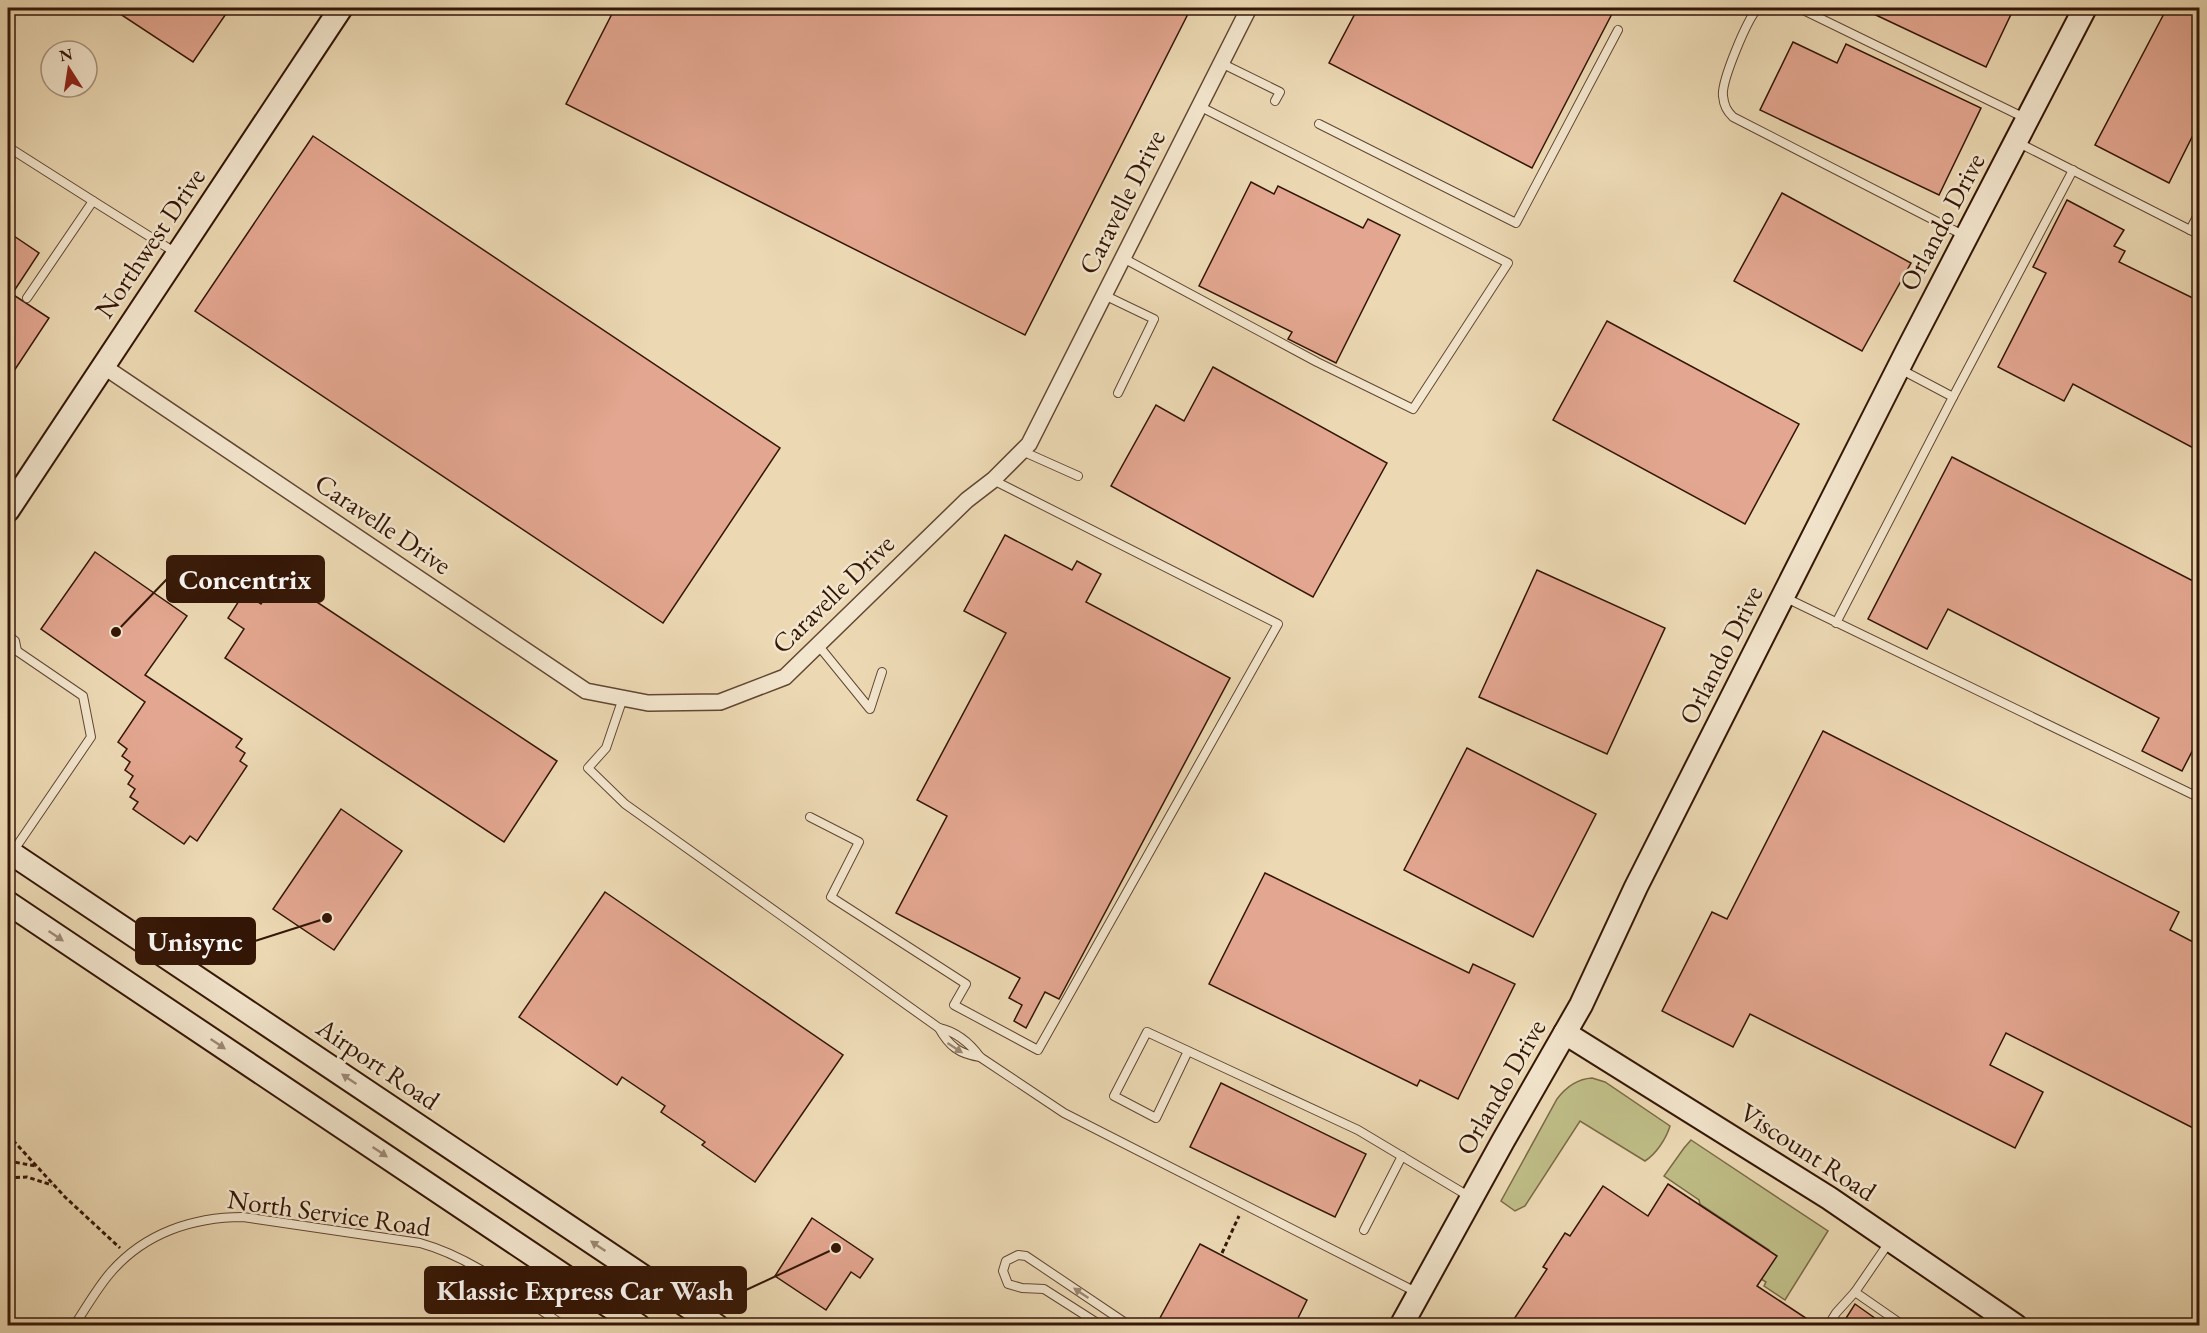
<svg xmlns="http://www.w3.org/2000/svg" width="2207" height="1333" viewBox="0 0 2207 1333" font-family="'EB Garamond',serif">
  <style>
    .green { fill: #bfbd87; stroke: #7a6a46; stroke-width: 1.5 }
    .building { fill: #e3a690; stroke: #341606; stroke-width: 1.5 }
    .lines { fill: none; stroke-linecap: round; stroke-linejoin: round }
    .lane-casing { stroke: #624732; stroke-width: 10 }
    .street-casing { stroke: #624732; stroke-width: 18 }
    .secondary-casing { stroke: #341606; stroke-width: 26 }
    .path { stroke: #341606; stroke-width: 3; stroke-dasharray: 4.5 3; stroke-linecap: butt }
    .lane { stroke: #f3e6ce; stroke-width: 8 }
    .street { stroke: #f3e6ce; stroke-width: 15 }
    .secondary { stroke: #f3e6ce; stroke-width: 22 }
    .oneway { fill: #9d8874 }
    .labels { text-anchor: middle; stroke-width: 5; stroke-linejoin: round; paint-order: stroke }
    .street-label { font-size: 27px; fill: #341606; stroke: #f3e6ce }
    .leader { fill: none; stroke: #341606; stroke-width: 2 }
    .callout-dot { fill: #341606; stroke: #f3e6ce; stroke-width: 2 }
    .callout { fill: #341606; stroke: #341606; stroke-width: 2 }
    .callout-label { font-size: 28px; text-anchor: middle; font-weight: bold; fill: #fff }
  </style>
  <rect width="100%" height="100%" fill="#ecd9b4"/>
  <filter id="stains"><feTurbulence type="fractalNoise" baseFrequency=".00333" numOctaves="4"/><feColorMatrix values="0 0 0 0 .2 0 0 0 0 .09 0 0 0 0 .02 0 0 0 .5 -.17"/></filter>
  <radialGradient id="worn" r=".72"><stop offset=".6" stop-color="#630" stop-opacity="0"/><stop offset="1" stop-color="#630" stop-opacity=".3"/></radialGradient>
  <g class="green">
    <path d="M1592,1078L1605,1082L1670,1126C1666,1139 1656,1154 1645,1161L1580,1121L1525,1206L1515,1211L1501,1201L1557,1099C1566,1087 1577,1079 1592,1078Z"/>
    <polygon points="1691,1140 1828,1231 1785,1300 1764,1286 1766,1282 1753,1274 1769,1250 1700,1204 1699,1200 1664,1176 1684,1148"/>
  </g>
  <g class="building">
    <polygon points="111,8 230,8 193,62"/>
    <polygon points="615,8 1191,8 1025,335 566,104"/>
    <polygon points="1358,8 1615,8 1532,168 1329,63"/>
    <polygon points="1861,8 2014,8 1986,67"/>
    <polygon points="2167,8 2199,8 2199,123 2169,183 2095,145"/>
    <polygon points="1793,42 1837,63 1846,44 1981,108 1939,195 1760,110"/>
    <polygon points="313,136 780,448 663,623 195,311"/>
    <polygon points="1251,182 1274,194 1278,186 1363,228 1368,219 1400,235 1336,363 1288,339 1292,332 1199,286"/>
    <polygon points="1782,193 1911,263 1862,351 1734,281"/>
    <polygon points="2067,200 2124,230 2114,246 2125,251 2119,262 2199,301 2199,451 2073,384 2064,401 1998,367 2046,273 2033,267"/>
    <polygon points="8,232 39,253 12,294 49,318 8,380"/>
    <polygon points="1607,321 1799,424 1745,524 1553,420"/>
    <polygon points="1213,367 1387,463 1313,597 1111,486 1156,405 1184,421"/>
    <polygon points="1952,457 2199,584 2199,738 2182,771 2142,751 2159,718 1948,609 1927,649 1868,619"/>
    <polygon points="1005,535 1072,570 1077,561 1101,574 1086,602 1230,678 1059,999 1045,992 1026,1028 1014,1021 1022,1005 1009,998 1020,978 896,913 947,816 917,800 1006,633 964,611"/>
    <polygon points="95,552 187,616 145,675 242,739 236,747 245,753 240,761 247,766 197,841 190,836 184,844 133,809 138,802 130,797 135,789 128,784 133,776 125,770 130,762 122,756 127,749 118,742 145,702 41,629"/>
    <polygon points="1537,570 1665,628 1607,754 1479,697"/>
    <polygon points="279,577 557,761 504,842 225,658 244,629 228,618 244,593 261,604"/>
    <polygon points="1823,731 2179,912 2170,930 2199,945 2199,1131 2006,1033 1990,1065 2043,1092 2015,1148 1750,1014 1733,1047 1662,1011 1712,912 1727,919"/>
    <polygon points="1467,748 1596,814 1533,937 1404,870"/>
    <polygon points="341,809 402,851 334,950 273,909"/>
    <polygon points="1265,873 1469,973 1473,964 1515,984 1458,1099 1420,1080 1417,1086 1209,984"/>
    <polygon points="605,892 843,1055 755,1182 702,1145 705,1142 661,1112 665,1106 622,1077 617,1085 519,1017"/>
    <polygon points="1221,1083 1366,1154 1335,1217 1190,1147"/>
    <polygon points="1668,1184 1777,1256 1757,1286 1818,1326 1523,1326 1514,1319 1547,1269 1543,1267 1565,1233 1570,1236 1603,1186 1648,1216"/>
    <polygon points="812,1218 873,1259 860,1278 851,1272 826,1310 775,1276"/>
    <polygon points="1200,1244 1307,1300 1294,1326 1175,1326 1160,1318"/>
    <polygon points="1855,1304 1886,1326 1841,1326"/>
  </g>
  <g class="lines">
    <g class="lane-casing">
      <g id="lane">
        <path d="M1758,8C1747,19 1721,82 1723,96C1724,106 1727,111 1733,117L1965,236"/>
        <polyline points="1799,8 2027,119"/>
        <polyline points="1221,63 1280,92 1275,101"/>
        <polyline points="1319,124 1516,223 1618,30"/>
        <polyline points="2017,142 2200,235"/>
        <polyline points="8,147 93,201"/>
        <polyline points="2190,230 2200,211"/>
        <polyline points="1123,258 1317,362 1413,409 1508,263 1199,106"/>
        <polyline points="1104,295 1154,319 1118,393"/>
        <polyline points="27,298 93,201 176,253"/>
        <polyline points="1900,369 1953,397 2073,170"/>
        <polyline points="1022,451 1078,476"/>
        <polyline points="1784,597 2200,798"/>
        <polyline points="1836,623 1953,397"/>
        <polyline points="8,635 15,641 17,651"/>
        <polyline points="818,645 870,709 882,672"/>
        <polyline points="8,650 17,651 83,696 91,737 12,853"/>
        <path d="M623,698L606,748L588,768L625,804L939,1028C957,1032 969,1042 980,1057L1064,1113L1418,1293"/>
        <polyline points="810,817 859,842 831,897 966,984 954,1005 1038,1050 1278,624 993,480"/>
        <path d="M939,1028C949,1046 959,1054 980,1057"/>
        <polyline points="1188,1051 1147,1032 1114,1096 1156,1118 1188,1051 1358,1130 1470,1197"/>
        <polyline points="1364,1230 1402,1156"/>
        <polyline points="1890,1241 1855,1292 1904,1326"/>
        <path d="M74,1326C86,1308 97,1288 111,1272C145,1233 193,1217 243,1217L420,1243C474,1258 518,1295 564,1326"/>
        <polyline points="1102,1326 1044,1289 1022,1288 1008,1284 1003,1271 1006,1261 1018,1255 1026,1256 1130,1326"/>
        <polyline points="1828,1326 1836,1313 1855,1292"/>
      </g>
    </g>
    <g class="street-casing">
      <polyline id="street" points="103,366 586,691 648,703 720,702 785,677 967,500 993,480 1029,444 1249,8"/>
    </g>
    <g class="secondary-casing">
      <g id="secondary">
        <polyline points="8,510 341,8"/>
        <polyline points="8,851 717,1326"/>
        <polyline points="8,903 639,1326"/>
        <polyline points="1565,1033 1829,1198 2016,1326"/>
        <polyline points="1401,1326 1503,1141 1581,1005 1636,887 1907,351 2085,8"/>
      </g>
    </g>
    <g class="path">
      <polyline points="8,1073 11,1083 8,1100"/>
      <polyline points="8,1135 65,1197 120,1248"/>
      <polyline points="8,1161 36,1166"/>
      <polyline points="8,1178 27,1177 52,1185"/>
      <polyline points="1222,1253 1239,1216"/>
    </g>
    <use href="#lane" class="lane"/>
    <use href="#street" class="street"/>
    <use href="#secondary" class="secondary"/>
  </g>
  <defs><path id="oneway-solid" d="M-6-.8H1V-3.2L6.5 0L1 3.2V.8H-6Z" transform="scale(1.5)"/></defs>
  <g class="oneway">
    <use href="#oneway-solid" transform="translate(56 936) rotate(34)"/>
    <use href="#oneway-solid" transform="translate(218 1044) rotate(34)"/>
    <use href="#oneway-solid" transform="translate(955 1048) rotate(33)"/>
    <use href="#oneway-solid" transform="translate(349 1079) rotate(-146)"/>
    <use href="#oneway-solid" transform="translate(380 1152) rotate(34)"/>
    <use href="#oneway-solid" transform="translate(598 1246) rotate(-146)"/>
    <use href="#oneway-solid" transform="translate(1081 1293) rotate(-146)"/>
  </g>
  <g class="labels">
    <g class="street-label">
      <text transform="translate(1122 202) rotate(-63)" y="9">Caravelle Drive</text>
      <text transform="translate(1942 222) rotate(-62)" y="9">Orlando Drive</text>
      <text transform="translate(150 243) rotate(-56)" y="9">Northwest Drive</text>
      <text transform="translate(383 524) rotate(34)" y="9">Caravelle Drive</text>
      <text transform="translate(833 594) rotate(-44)" y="9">Caravelle Drive</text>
      <text transform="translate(1721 655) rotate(-63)" y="9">Orlando Drive</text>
      <text transform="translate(378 1064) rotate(34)" y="9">Airport Road</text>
      <text transform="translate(1501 1087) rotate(-60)" y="9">Orlando Drive</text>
      <text transform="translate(1808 1152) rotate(33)" y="9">Viscount Road</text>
      <text transform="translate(329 1213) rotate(8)" y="9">North Service Road</text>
    </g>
  </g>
  <path class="leader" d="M116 632L167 579M327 918L255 941M836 1248L746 1290"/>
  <g class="callout-dot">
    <circle cx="116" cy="632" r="6"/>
    <circle cx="327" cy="918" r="6"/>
    <circle cx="836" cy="1248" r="6"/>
  </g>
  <g class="callout">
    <rect x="167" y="556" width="157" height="46" rx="6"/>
    <rect x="136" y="918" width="119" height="46" rx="6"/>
    <rect x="425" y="1267" width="321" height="46" rx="6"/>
  </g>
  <g class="callout-label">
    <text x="245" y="589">Concentrix</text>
    <text x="195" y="951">Unisync</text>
    <text x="585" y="1300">Klassic Express Car Wash</text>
  </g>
  <rect width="2207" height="1333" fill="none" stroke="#ecd9b4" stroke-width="30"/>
  <rect x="9" y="9" width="2189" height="1315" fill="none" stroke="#341606" stroke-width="3"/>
  <rect x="15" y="15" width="2177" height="1303" fill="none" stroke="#341606" stroke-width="1.5"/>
  <g transform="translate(69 69) rotate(348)"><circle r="28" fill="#f3e6ce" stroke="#a7937e" stroke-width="1.5"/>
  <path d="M0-4.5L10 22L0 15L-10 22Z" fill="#8f2418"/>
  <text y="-9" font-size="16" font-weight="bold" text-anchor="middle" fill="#341606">N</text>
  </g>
  <rect width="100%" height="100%" filter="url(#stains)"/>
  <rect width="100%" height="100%" fill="url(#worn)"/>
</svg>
